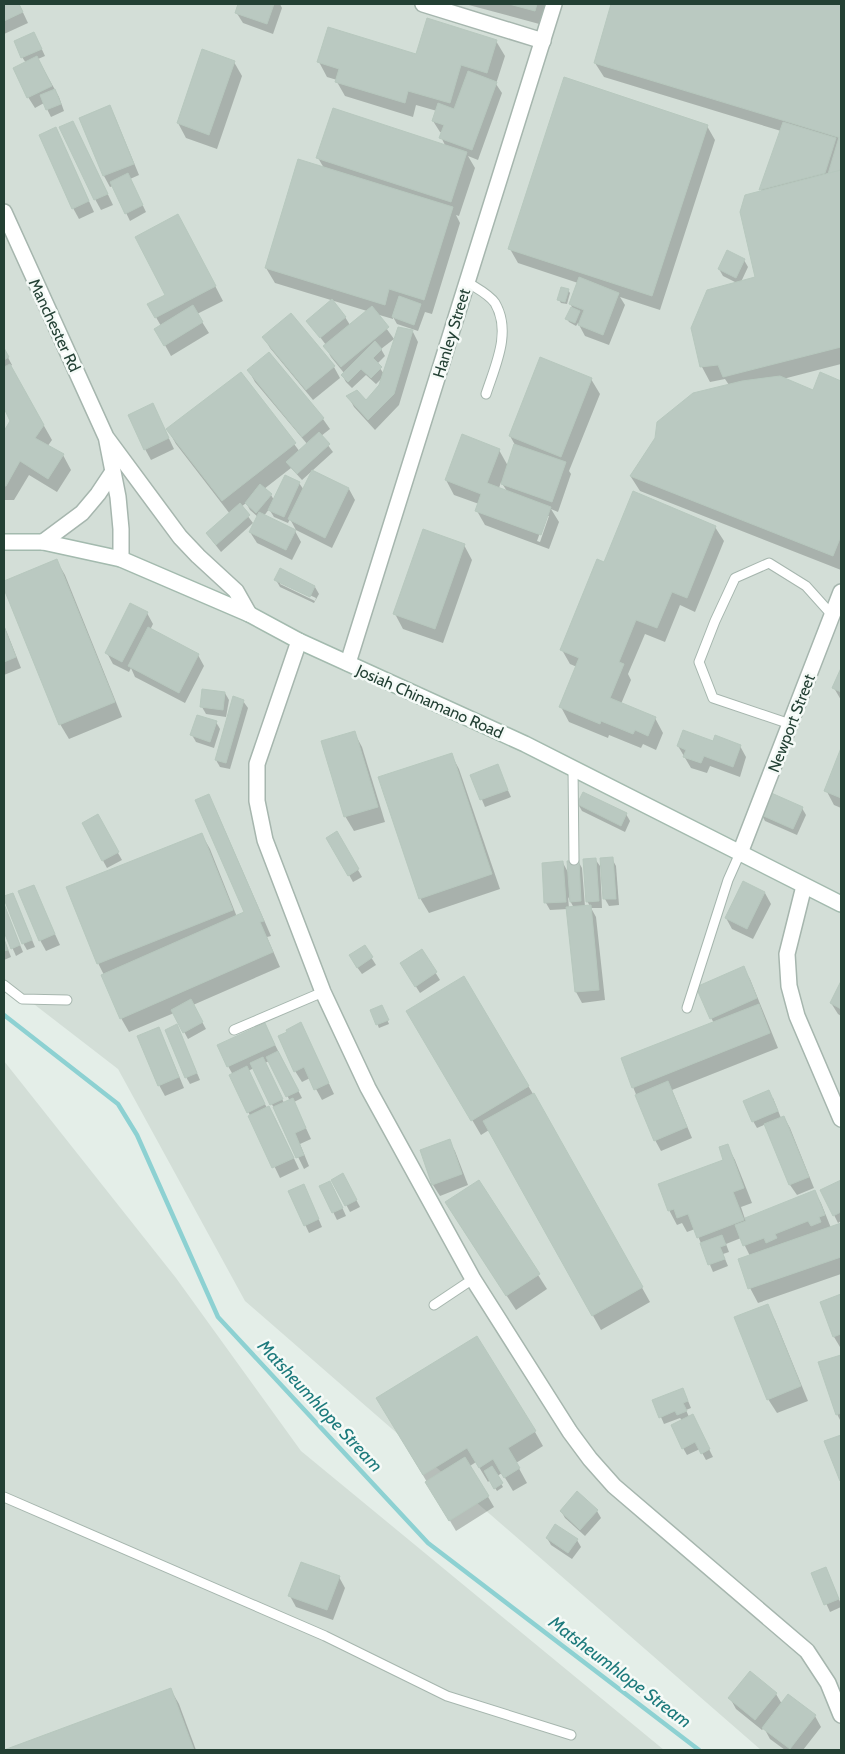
<svg xmlns="http://www.w3.org/2000/svg" width="845" height="1754" viewBox="0 0 845 1754" font-family="Cabin,sans-serif">
  <style>
    .built { fill: #d3ded7 }
    .shadow { fill: #0003; fill-rule: evenodd }
    .lines { fill: none; stroke-linecap: round; stroke-linejoin: round }
    .stream { stroke: #8dd1d2; stroke-width: 4.5 }
    .building { fill: #bac9c1; stroke: #b7c8be }
    .lane-casing { stroke: #a6b6ae; stroke-width: 11 }
    .street-casing { stroke: #a6b6ae; stroke-width: 18 }
    .secondary-casing { stroke: #a3baae; stroke-width: 18 }
    .lane { stroke: #fff; stroke-width: 9 }
    .street { stroke: #fff; stroke-width: 15 }
    .secondary { stroke: #fff; stroke-width: 15 }
    .labels { text-anchor: middle; stroke-width: 5; stroke-linejoin: round; paint-order: stroke }
    .street-label { font-size: 16px; fill: #234034; stroke: #f5faf7 }
    .water-label { font-size: 18px; font-style: italic; fill: #1d7a7c; stroke: #f5faf7 }
  </style>
  <rect width="100%" height="100%" fill="#e4eee8"/>
  <g class="built">
    <polygon points="4,4 841,4 841,1750 761,1750 245,1301 118,1069 4,981"/>
    <polygon points="4,1061 176,1278 301,1451 664,1750 4,1750"/>
  </g>
  <g class="shadow">
    <polygon points="4,4 19,4 28,23 4,34"/>
    <polygon points="240,4 280,4 282,8 273,34 243,23 236,12"/>
    <polygon points="465,4 549,4 543,25"/>
    <polygon points="613,4 841,4 841,364 783,379 814,392 821,374 841,382 841,570 640,491 631,477 729,385 725,379 710,382 702,367 692,328 737,283 723,276 719,269 744,260 748,267 741,282 757,278 762,192 761,190 781,131 604,77 595,63"/>
    <polygon points="38,41 45,56 38,59 59,97 64,111 51,117 44,103 35,108 28,97 26,63 22,57"/>
    <polygon points="496,41 505,56 496,84 502,93 478,160 468,156 475,168 459,216 456,215 460,223 432,314 425,312 418,331 397,324 393,317 393,319 376,314 394,339 381,349 385,356 377,364 384,374 412,330 418,342 399,405 375,430 354,407 348,396 366,401 380,386 383,377 376,384 366,375 352,388 346,382 342,375 344,373 331,357 325,346 326,345 308,321 345,317 350,325 367,311 275,283 266,268 324,168 318,158 446,147 441,137 443,133 440,132 433,121 437,111 416,105 413,117 345,96 337,82 337,80 327,77 319,62 417,56"/>
    <polygon points="234,62 242,76 217,149 186,138 178,123"/>
    <polygon points="109,106 115,117 139,175 130,179 146,212 130,221 113,186 110,187 104,176 80,118"/>
    <polygon points="73,122 113,205 101,210 95,199"/>
    <polygon points="707,126 715,140 660,310 620,297 625,305 609,345 585,336 578,323 576,326 569,322 567,319 572,307 570,303 578,283 518,263 510,249"/>
    <polygon points="56,129 94,212 79,219 73,208"/>
    <polygon points="186,230 223,301 197,314 209,333 171,356 156,329 161,326 149,305 167,295"/>
    <polygon points="568,290 570,293 567,304 561,303 559,300"/>
    <polygon points="264,337 334,367 340,378 313,400 270,348"/>
    <polygon points="4,350 12,365 10,366 52,440 47,447 63,455 71,470 57,492 29,475 14,500 4,500 4,434 12,421 4,405"/>
    <polygon points="269,354 323,419 330,429 321,436 333,452 302,480 291,468 264,489 271,495 274,500 299,483 304,490 313,471 349,489 355,500 332,548 296,530 290,519 288,523 274,517 269,509 264,516 295,531 301,542 292,560 257,543 250,532 258,517 250,510 246,503 241,507 253,523 221,552 207,534 230,514 176,444 168,430 241,373 300,452 308,445 255,382 249,371"/>
    <path d="M591,379L600,394L569,471L571,474L558,512L551,509L559,522L549,549L485,525L477,511L479,504L454,495L446,480L499,450L508,466L515,445L510,436ZM501,482L507,491L499,488ZM546,516H549L540,542L537,541Z"/>
    <polygon points="153,405 174,449 151,460 145,449"/>
    <polygon points="715,527 724,541 695,612 680,605 665,642 645,634 628,674 631,680 621,704 655,718 663,733 656,750 643,744 641,748 609,735 608,738 569,722 561,707 577,667 570,664 562,650 604,563"/>
    <polygon points="464,545 472,560 443,643 403,629 395,614"/>
    <polygon points="56,560 65,575 122,717 69,739 60,724 4,586 4,582"/>
    <path d="M276,580L315,587L319,594L314,603L280,587ZM280,581L316,598L315,601L280,584Z"/>
    <polygon points="147,613 153,624 150,630 198,655 204,666 185,703 135,677 131,668 129,672 113,664 107,653"/>
    <polygon points="4,625 21,668 4,675"/>
    <polygon points="841,671 841,700 834,688"/>
    <polygon points="225,693 229,700 226,717 206,714 202,707"/>
    <polygon points="243,701 248,708 230,769 220,767 216,760"/>
    <polygon points="216,722 220,729 214,748 196,742 192,735"/>
    <polygon points="354,732 362,747 385,822 354,831 345,816"/>
    <polygon points="713,743 740,746 746,757 740,777 710,766 707,773 691,768 678,746"/>
    <polygon points="841,751 841,808 834,805 826,790"/>
    <polygon points="451,754 459,769 500,889 429,913 420,898"/>
    <polygon points="497,766 511,797 485,807 472,776"/>
    <polygon points="208,796 216,810 271,936 267,937 280,967 193,1005 206,1029 188,1039 174,1013 129,1032 121,1018 104,975 98,963 202,835 210,849 237,917 245,913"/>
    <polygon points="578,804 626,814 630,821 625,832 582,811"/>
    <polygon points="802,808 806,815 797,835 765,821 761,814"/>
    <polygon points="97,816 122,860 107,868 83,824"/>
    <polygon points="337,833 362,877 353,882 328,838"/>
    <path d="M595,859L600,866L602,908H591L596,917L605,1000L582,1003L576,992L568,909L550,910L546,903L563,863L569,874L578,861L582,868L585,907L590,906L587,901ZM568,897L574,908H569Z"/>
    <polygon points="602,859 612,859 616,866 619,905 609,906 605,899"/>
    <polygon points="744,883 765,893 771,904 753,939 732,929 726,918"/>
    <polygon points="33,886 60,945 46,951 40,940"/>
    <polygon points="16,901 35,947 27,950 23,943"/>
    <polygon points="4,906 23,952 16,956 4,929"/>
    <polygon points="4,939 11,957 4,960"/>
    <polygon points="364,946 376,965 362,974 354,963"/>
    <polygon points="422,951 440,980 420,993 406,971"/>
    <polygon points="743,968 750,979 778,1048 672,1090 692,1138 661,1151 655,1140 633,1087 714,1023 711,1018"/>
    <polygon points="464,978 542,1109 650,1302 601,1330 489,1130 481,1135 408,1011"/>
    <polygon points="841,984 841,1016 838,1014 831,1003"/>
    <polygon points="383,1010 389,1024 379,1028 372,1011"/>
    <polygon points="301,1024 334,1094 322,1100 310,1078 302,1082 295,1071"/>
    <path d="M265,1025L302,1098L294,1102L311,1139L300,1144L309,1166L304,1169L254,1068L248,1071L267,1108L269,1107L275,1118L299,1169L280,1178L231,1076L233,1075L228,1066ZM269,1061L290,1101L284,1103L265,1063Z"/>
    <polygon points="158,1029 164,1040 184,1088 165,1096 159,1085"/>
    <polygon points="180,1033 200,1080 190,1084 186,1077"/>
    <polygon points="773,1098 781,1118 784,1117 790,1128 814,1188 797,1195 790,1185 766,1124 757,1128 753,1121"/>
    <polygon points="449,1141 455,1151 468,1185 440,1196 433,1185 421,1151"/>
    <polygon points="727,1145 735,1160 752,1203 741,1207 745,1219 815,1192 821,1203 831,1228 841,1224 841,1274 758,1303 750,1288 750,1256 741,1238 726,1244 729,1252 723,1254 728,1266 713,1272 695,1229 687,1232 682,1223 677,1225 669,1210 725,1160"/>
    <polygon points="343,1175 360,1207 350,1212 333,1180"/>
    <polygon points="478,1181 547,1289 516,1310 455,1217"/>
    <polygon points="841,1181 841,1221 838,1223 822,1191"/>
    <polygon points="321,1187 334,1189 346,1216 337,1220"/>
    <polygon points="290,1192 307,1192 322,1227 309,1233"/>
    <polygon points="841,1296 841,1347 840,1347 834,1337 822,1303"/>
    <polygon points="767,1305 775,1320 808,1401 777,1413 768,1399"/>
    <polygon points="841,1356 841,1422 837,1414 819,1363"/>
    <polygon points="686,1396 691,1408 686,1410 689,1417 696,1423 713,1457 706,1460 700,1449 687,1455 683,1448 681,1419 680,1418 664,1424 654,1401"/>
    <polygon points="386,1413 535,1432 543,1446 516,1463 527,1483 513,1491 502,1473 497,1476 503,1487 497,1491 490,1480 488,1482 476,1462 470,1466 494,1507 456,1531"/>
    <polygon points="561,1511 597,1511 601,1518 585,1536 565,1518"/>
    <polygon points="547,1538 577,1540 581,1547 572,1559 551,1545"/>
    <polygon points="826,1569 841,1604 841,1607 830,1612 813,1574"/>
    <polygon points="339,1577 345,1588 333,1620 296,1607 290,1596"/>
    <polygon points="171,1690 179,1704 196,1750 6,1750"/>
    <polygon points="776,1694 782,1704 815,1716 821,1727 803,1750 785,1750 770,1739 764,1728 762,1730 736,1709 730,1698"/>
  </g>
  <g class="lines">
    <polyline class="stream" points="4,1015 118,1104 137,1135 218,1317 428,1543 699,1750"/>
  </g>
  <g class="building">
    <polygon points="4,4 19,4 23,12 4,21"/>
    <polygon points="238,4 274,4 267,24 235,13"/>
    <polygon points="509,4 537,4 535,11"/>
    <polygon points="611,4 841,4 841,138 594,63"/>
    <polygon points="427,18 497,40 487,73 461,65 450,103 408,91 405,103 335,82 339,69 317,62 328,27 416,54"/>
    <polygon points="34,32 42,49 21,58 14,41"/>
    <polygon points="202,49 235,61 209,135 177,123"/>
    <polygon points="37,56 52,86 27,98 13,68"/>
    <polygon points="468,71 497,82 472,150 439,138 444,125 432,121 438,103 454,109"/>
    <polygon points="564,77 708,125 652,296 508,249"/>
    <polygon points="55,89 61,104 46,110 40,95"/>
    <polygon points="110,105 134,164 103,176 79,118"/>
    <polygon points="333,108 467,152 451,202 316,158"/>
    <polygon points="73,121 108,194 94,200 59,127"/>
    <polygon points="783,122 836,138 825,173 759,190"/>
    <polygon points="56,127 89,201 72,209 39,135"/>
    <polygon points="839,137 841,138 841,170 828,174"/>
    <polygon points="298,159 453,207 424,300 389,289 385,305 265,268"/>
    <polygon points="841,170 841,347 723,377 718,365 700,367 691,328 707,290 755,277 740,212 745,195"/>
    <polygon points="128,173 143,205 125,214 110,182"/>
    <polygon points="178,214 216,286 155,318 147,304 165,295 135,237"/>
    <polygon points="727,250 745,259 736,278 718,269"/>
    <polygon points="579,277 619,293 603,335 578,325 584,310 569,304"/>
    <polygon points="561,287 569,289 565,302 557,300"/>
    <polygon points="399,296 421,304 414,325 392,317"/>
    <polygon points="332,299 346,317 320,338 306,321"/>
    <polygon points="193,305 203,322 164,346 154,329"/>
    <polygon points="372,306 389,327 341,367 323,346"/>
    <polygon points="571,307 580,311 575,323 565,319"/>
    <polygon points="291,313 335,366 306,390 262,337"/>
    <polygon points="398,327 413,330 394,394 368,420 346,396 357,390 366,400 379,385"/>
    <polygon points="375,341 382,349 373,358 382,367 371,378 361,369 348,382 341,375"/>
    <polygon points="4,348 9,357 4,360"/>
    <polygon points="269,352 324,418 302,437 247,370"/>
    <polygon points="540,357 592,378 561,457 509,436"/>
    <polygon points="10,364 44,425 35,438 64,454 48,479 20,461 6,486 4,486 4,431 10,421 4,408 4,367"/>
    <polygon points="241,372 296,443 222,501 166,429"/>
    <polygon points="820,372 841,381 841,536 833,556 630,476 655,438 657,422 693,393 742,381 780,376 813,390"/>
    <polygon points="153,403 169,438 144,450 128,415"/>
    <polygon points="319,432 330,444 297,474 286,462"/>
    <polygon points="462,434 500,449 487,483 551,507 541,535 475,511 481,494 445,480"/>
    <polygon points="514,444 566,462 552,502 501,484"/>
    <polygon points="312,470 349,488 325,538 288,519"/>
    <polygon points="285,475 300,482 284,517 268,510"/>
    <polygon points="260,484 272,494 256,513 245,503"/>
    <polygon points="633,491 716,526 687,598 672,592 657,628 636,620 619,662 624,664 610,698 656,717 648,736 635,730 633,734 601,721 600,724 559,707 579,658 560,650 597,559 604,562"/>
    <polygon points="240,503 250,515 216,545 206,533"/>
    <polygon points="259,512 296,530 286,550 249,532"/>
    <polygon points="423,529 465,544 435,629 393,614"/>
    <polygon points="57,559 115,702 59,725 4,589 4,581"/>
    <polygon points="280,568 315,586 310,597 274,580"/>
    <polygon points="130,603 148,612 122,662 105,653"/>
    <polygon points="4,627 16,657 4,662"/>
    <polygon points="148,627 199,654 179,693 128,666"/>
    <polygon points="841,668 841,692 832,688"/>
    <polygon points="202,689 225,692 223,710 200,707"/>
    <polygon points="233,696 244,700 226,763 215,760"/>
    <polygon points="197,715 217,721 210,742 190,735"/>
    <polygon points="683,730 713,741 715,735 741,745 733,767 704,756 701,763 683,757 686,750 677,746"/>
    <polygon points="355,731 378,807 344,817 321,741"/>
    <polygon points="841,748 841,798 824,791"/>
    <polygon points="452,753 492,874 419,899 378,777"/>
    <polygon points="498,764 508,790 480,800 470,775"/>
    <polygon points="583,792 627,813 621,826 577,804"/>
    <polygon points="769,792 803,807 793,829 759,814"/>
    <polygon points="209,794 264,921 260,922 273,952 120,1019 101,975 244,912 195,800"/>
    <polygon points="98,814 119,852 102,861 82,823"/>
    <polygon points="337,831 359,869 348,876 326,838"/>
    <polygon points="202,833 233,910 97,964 66,887"/>
    <polygon points="613,857 616,899 603,899 600,858"/>
    <polygon points="596,858 599,901 586,902 583,859"/>
    <polygon points="579,860 581,901 570,902 567,861"/>
    <polygon points="563,861 566,902 544,903 542,863"/>
    <polygon points="743,881 765,892 747,929 725,918"/>
    <polygon points="34,885 55,934 39,941 18,891"/>
    <polygon points="13,893 32,940 22,944 4,899 4,896"/>
    <polygon points="4,904 20,945 11,949 4,932"/>
    <polygon points="591,905 599,990 575,992 566,907"/>
    <polygon points="4,939 8,950 4,951"/>
    <polygon points="365,945 373,957 357,968 349,955"/>
    <polygon points="422,949 437,972 415,987 400,963"/>
    <polygon points="744,966 757,998 710,1019 696,987"/>
    <polygon points="464,976 529,1086 471,1121 406,1011"/>
    <polygon points="841,981 841,1009 830,1003"/>
    <polygon points="191,999 203,1022 183,1033 171,1010"/>
    <polygon points="759,1004 770,1033 632,1088 621,1058"/>
    <polygon points="382,1005 389,1020 376,1025 370,1010"/>
    <polygon points="301,1022 329,1083 314,1090 304,1067 294,1072 278,1036 287,1032 286,1030"/>
    <polygon points="265,1023 275,1045 227,1067 217,1045"/>
    <polygon points="177,1024 197,1073 185,1078 165,1030"/>
    <polygon points="159,1027 179,1077 158,1086 137,1036"/>
    <polygon points="278,1051 299,1091 286,1097 266,1057"/>
    <polygon points="263,1057 283,1099 270,1105 250,1063"/>
    <polygon points="247,1066 265,1104 247,1113 229,1075"/>
    <polygon points="668,1081 687,1127 654,1141 635,1095"/>
    <polygon points="769,1090 778,1111 752,1122 743,1101"/>
    <polygon points="534,1093 643,1287 592,1316 483,1121"/>
    <polygon points="293,1098 306,1128 295,1133 304,1155 296,1158 273,1107"/>
    <polygon points="269,1106 294,1158 272,1168 248,1116"/>
    <polygon points="784,1116 809,1177 789,1185 764,1124"/>
    <polygon points="450,1139 462,1174 432,1185 420,1150"/>
    <polygon points="728,1144 744,1188 733,1192 744,1220 697,1238 688,1214 677,1218 674,1209 668,1211 658,1184 723,1160 719,1147"/>
    <polygon points="343,1173 357,1200 345,1206 331,1180"/>
    <polygon points="479,1180 540,1274 506,1296 445,1202"/>
    <polygon points="841,1180 841,1212 833,1216 820,1190"/>
    <polygon points="330,1181 343,1208 332,1213 319,1186"/>
    <polygon points="304,1184 319,1219 304,1226 288,1191"/>
    <polygon points="815,1190 825,1215 819,1217 821,1222 811,1226 808,1221 775,1234 777,1238 766,1243 764,1238 743,1246 735,1225 746,1221 745,1218"/>
    <polygon points="841,1223 841,1257 748,1289 738,1259"/>
    <polygon points="722,1235 726,1245 720,1247 725,1259 708,1265 700,1243"/>
    <polygon points="841,1294 841,1334 833,1337 820,1302"/>
    <polygon points="768,1304 801,1386 767,1400 734,1317"/>
    <polygon points="477,1336 536,1431 508,1448 520,1468 504,1478 493,1459 479,1468 467,1448 423,1475 376,1398"/>
    <polygon points="841,1355 841,1413 836,1415 818,1362"/>
    <polygon points="683,1388 688,1401 683,1403 687,1411 677,1415 675,1411 659,1418 652,1400"/>
    <polygon points="693,1414 710,1449 701,1454 695,1442 682,1449 671,1425"/>
    <polygon points="841,1435 841,1481 840,1481 824,1441"/>
    <polygon points="465,1457 489,1496 449,1521 425,1482"/>
    <polygon points="492,1466 503,1483 494,1489 484,1471"/>
    <polygon points="577,1491 598,1510 580,1530 560,1511"/>
    <polygon points="555,1524 578,1539 568,1553 546,1538"/>
    <polygon points="301,1562 340,1576 327,1610 288,1596"/>
    <polygon points="826,1567 839,1599 824,1605 811,1573"/>
    <polygon points="750,1671 777,1693 755,1720 728,1698"/>
    <polygon points="171,1688 194,1750 4,1750"/>
    <polygon points="788,1694 816,1715 790,1749 762,1728"/>
  </g>
  <g class="lines">
    <g class="lane-casing">
      <g id="lane">
        <path d="M467,282C476,288 489,294 495,303C512,332 495,366 486,394"/>
        <polyline points="790,724 713,698 699,662 715,621 735,578 769,563 806,586 832,615"/>
        <polyline points="573,768 574,860"/>
        <polyline points="4,985 22,999 67,1000"/>
        <polyline points="687,1008 728,880 740,853"/>
        <polyline points="234,1030 323,992"/>
        <polyline points="434,1305 473,1279"/>
        <polyline points="4,1497 325,1636 447,1696 571,1735"/>
      </g>
    </g>
    <g class="street-casing">
      <g id="street">
        <polyline points="423,4 543,41"/>
        <polyline points="4,212 106,437 180,537 198,556 236,591 249,614"/>
        <polyline points="107,441 118,497 121,529 121,559"/>
        <polyline points="43,542 82,513 98,494 112,473"/>
        <polyline points="299,641 257,764 257,801 265,840 323,992 368,1088 473,1279 570,1432 590,1459 614,1486 807,1651 828,1683 841,1715"/>
        <polyline points="348,663 554,4"/>
        <polyline points="740,853 841,592"/>
        <polyline points="804,886 787,954 789,986 797,1016 841,1119"/>
      </g>
    </g>
    <g class="secondary-casing">
      <polyline id="secondary" points="4,542 43,542 121,559 249,614 299,641 525,744 841,904"/>
    </g>
    <use href="#lane" class="lane"/>
    <use href="#street" class="street"/>
    <use href="#secondary" class="secondary"/>
  </g>
  <g class="labels">
    <g class="street-label">
      <text transform="translate(55 325) rotate(65)" y="6">Manchester Rd</text>
      <text transform="translate(451 333) rotate(-73)" y="6">Hanley Street</text>
      <text transform="translate(430 701) rotate(24)" y="6">Josiah Chinamano Road</text>
      <text transform="translate(791 723) rotate(-69)" y="6">Newport Street</text>
    </g>
    <g class="water-label">
      <text transform="translate(320 1406) rotate(47)" y="6">Matsheumhlope Stream</text>
      <text transform="translate(620 1672) rotate(37)" y="6">Matsheumhlope Stream</text>
    </g>
  </g>
  <rect width="845" height="1754" fill="none" stroke="#234034" stroke-width="10"/>
</svg>
